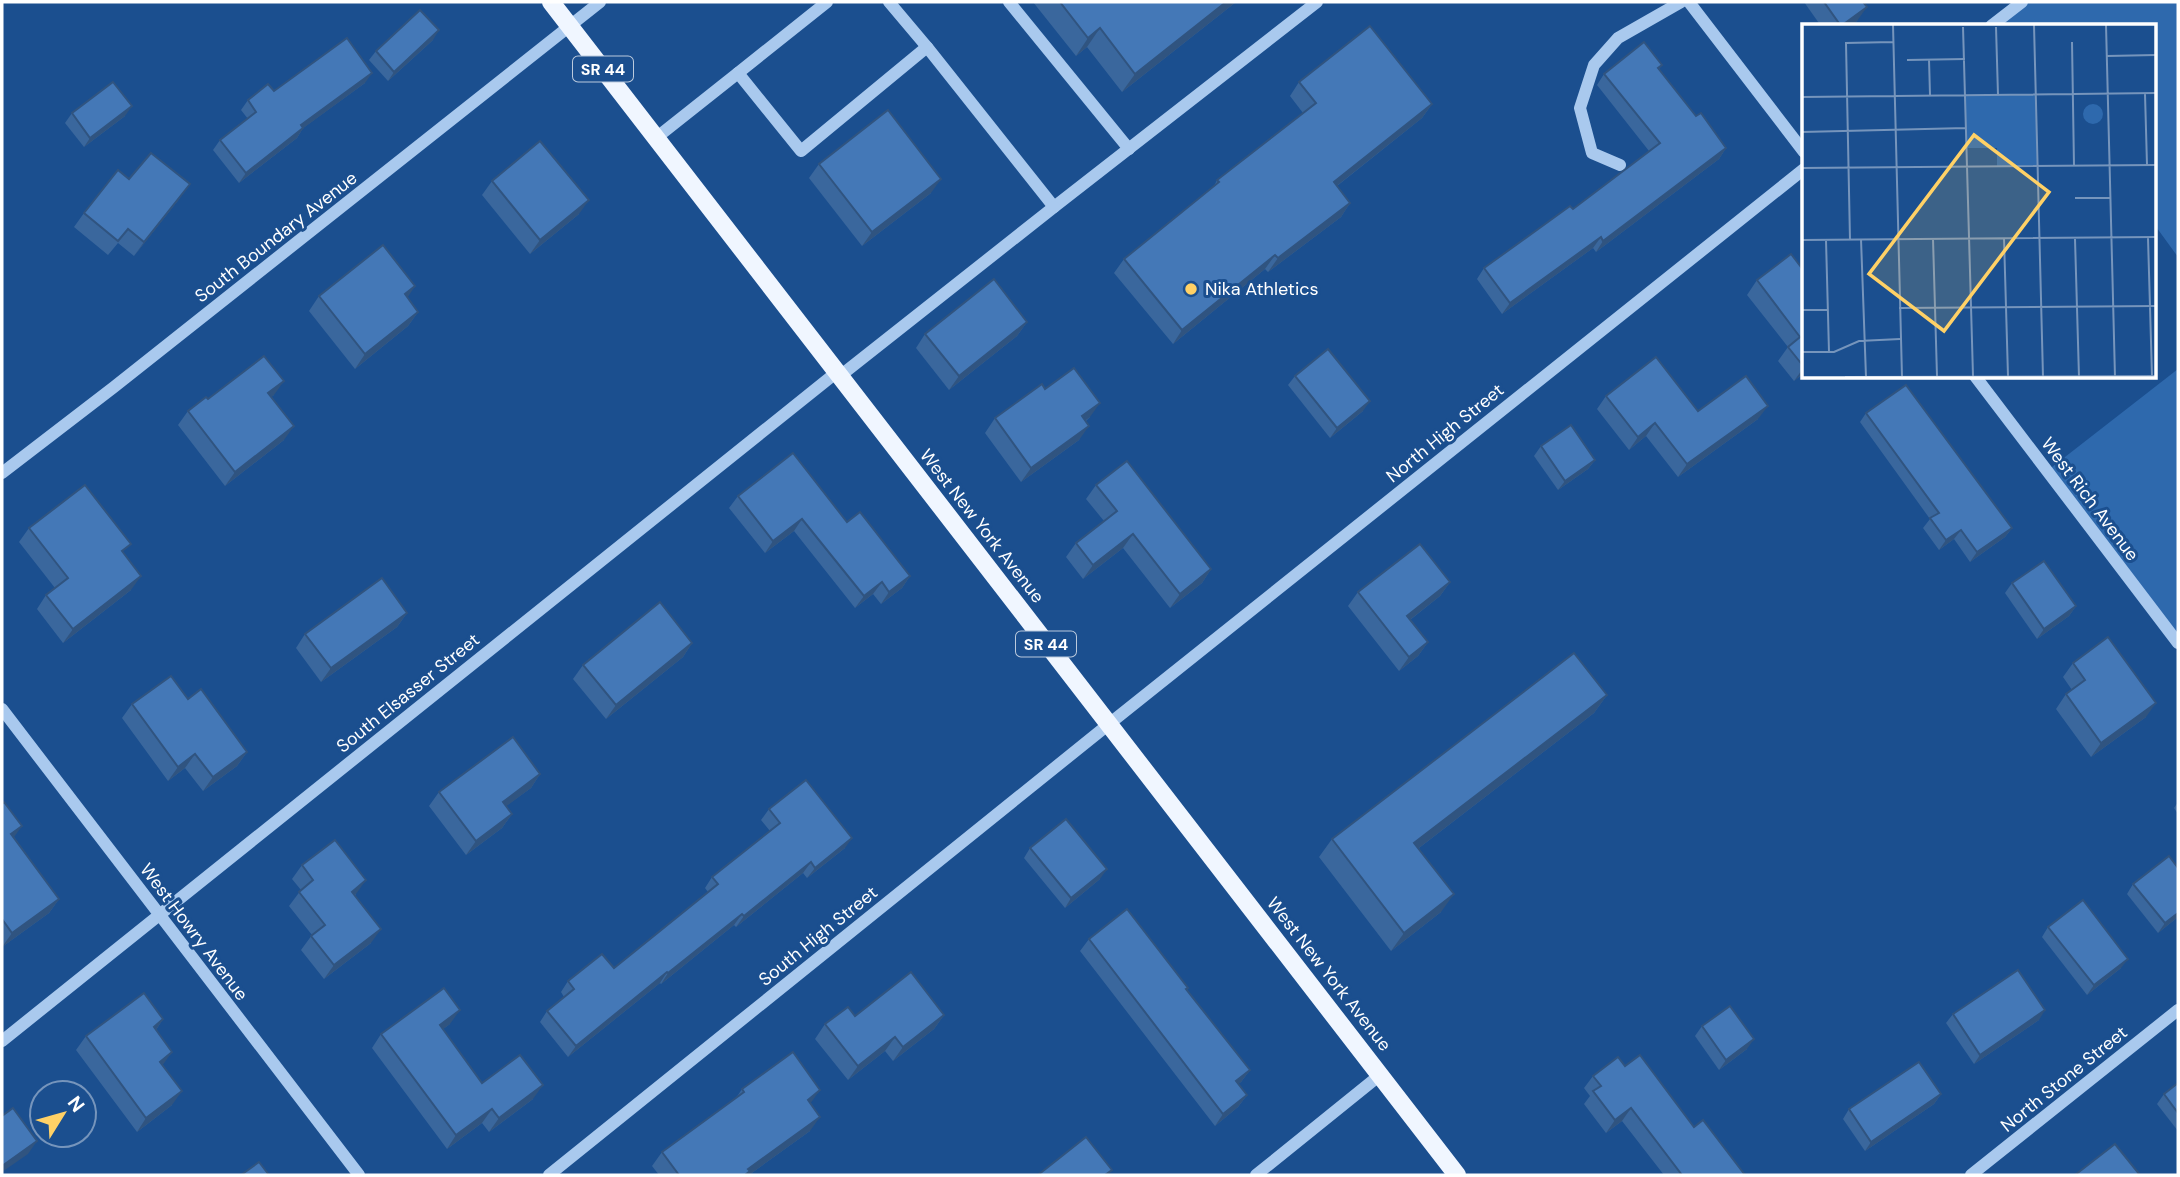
<svg xmlns="http://www.w3.org/2000/svg" width="2180" height="1177" viewBox="0 0 2180 1177" font-family="'DM Sans',sans-serif">
  <style>
    .green { fill: #2e69ad }
    .lines { fill: none; stroke-linecap: round; stroke-linejoin: round }
    .minor { stroke: #a9c9ee; stroke-width: 12 }
    .major { stroke: #f0f6ff; stroke-width: 18 }
    .wall { fill: #3a679d }
    .shaded-wall { fill: #305480 }
    .building { fill: #4478b7; stroke: #305480; stroke-width: 2 }
    .poi-dot { fill: #ffd166; stroke: #1b4f8f; stroke-width: 2.5 }
    .labels { text-anchor: middle; stroke-width: 6; stroke-linejoin: round; paint-order: stroke }
    .shield { fill: #1b4f8f; stroke: #bbcadd; stroke-width: 2 }
    .shield-label { font-size: 16px; font-weight: bold; fill: #fff }
    .street-label { font-size: 18px; fill: #fff; stroke: #1b4f8f }
    .poi-label { font-size: 18px; fill: #fff; stroke: #1b4f8f; text-anchor: start }
    .inset-road { fill: none; stroke: #7695bc; stroke-width: 2 }
    .view { fill: #ffd166; fill-opacity: 0.15; stroke: #ffd166; stroke-width: 3.5 }
    .inset-edge { fill: none; stroke: #fff; stroke-width: 3.5 }
  </style>
  <rect width="100%" height="100%" fill="#1b4f8f"/>
  <g class="green">
    <polygon points="2022,2 2178,2 2178,257 2154,224 2154,26 2007,26 2001,18"/>
    <polygon points="2178,369 2178,643 2047,471"/>
  </g>
  <g class="lines">
    <g class="minor">
      <polyline points="889,2 927,47"/>
      <polyline points="1009,2 1129,149"/>
      <polyline points="1689,2 1804,152"/>
      <polyline points="1991,26 2022,2"/>
      <polyline points="738,73 827,2"/>
      <polyline points="656,138 738,73 801,151 927,47 1054,207 1317,2"/>
      <polyline points="1620,165 1592,153 1580,108 1594,65 1618,38 1681,2"/>
      <polyline points="840,376 1054,207"/>
      <polyline points="1975,376 2178,643"/>
      <polyline points="2,473 114,387 600,2"/>
      <polyline points="2,709 359,1175"/>
      <polyline points="2,1041 837,372"/>
      <polyline points="549,1175 1109,724 1804,169"/>
      <polyline points="1256,1175 1380,1075"/>
      <polyline points="1971,1175 2178,1010"/>
    </g>
    <polyline class="major" points="551,2 1457,1175"/>
  </g>
  <g class="wall">
    <polygon points="1033,2 1236,2 1122,92 1087,47 1076,56"/>
    <polygon points="1804,2 1863,2 1857,21 1850,26 1821,26"/>
    <polygon points="433,40 388,81 369,60 376,51"/>
    <polygon points="1662,65 1659,69 1696,116 1726,148 1719,159 1596,252 1593,248 1502,314 1477,279 1484,268 1573,209 1649,151 1597,85 1604,74"/>
    <polygon points="1299,82 1432,104 1422,118 1337,186 1350,203 1341,217 1268,272 1265,269 1173,344 1114,273 1124,259 1214,186 1217,180 1303,113 1290,96"/>
    <polygon points="365,83 303,128 297,138 239,183 213,150 220,140 248,119 241,110 248,100 274,91"/>
    <polygon points="72,113 125,116 84,147 65,123"/>
    <polygon points="819,164 931,193 862,246 809,178"/>
    <polygon points="129,179 180,198 134,256 118,243 108,255 74,227 84,213"/>
    <polygon points="492,181 579,214 530,254 482,195"/>
    <polygon points="1804,271 1804,373 1794,381 1778,361 1788,347 1747,295 1757,280"/>
    <polygon points="319,296 407,298 418,312 408,326 355,369 309,311"/>
    <polygon points="1027,322 1017,336 949,390 916,348 925,334"/>
    <polygon points="1295,376 1363,411 1330,438 1288,385"/>
    <polygon points="1045,389 1090,417 1086,421 1079,440 1021,482 985,433 995,418"/>
    <polygon points="274,395 271,397 284,440 225,486 178,425 188,411 208,399"/>
    <polygon points="1606,396 1698,411 1758,419 1678,477 1646,436 1629,450 1597,409"/>
    <polygon points="1866,413 2012,528 2005,537 1970,562 1954,539 1939,550 1923,528 1930,519 1860,422"/>
    <polygon points="1541,446 1595,460 1588,469 1558,490 1534,456"/>
    <polygon points="1096,485 1211,569 1202,583 1170,608 1123,548 1083,579 1066,557 1076,543 1104,521 1086,499"/>
    <polygon points="738,496 847,522 910,576 902,588 881,604 873,594 855,608 794,531 765,553 729,508"/>
    <polygon points="29,528 124,554 131,590 63,643 37,609 46,595 55,588 19,542"/>
    <polygon points="1450,582 1440,596 1410,620 1428,642 1418,656 1399,671 1348,606 1358,592"/>
    <polygon points="2012,583 2076,606 2069,616 2037,639 2005,593"/>
    <polygon points="407,613 397,627 321,682 296,648 305,634"/>
    <polygon points="692,643 683,657 606,719 573,679 583,665"/>
    <polygon points="2073,663 2146,717 2091,757 2056,709 2066,694 2072,690 2063,677"/>
    <polygon points="1607,695 1594,713 1419,848 1441,912 1391,951 1319,857 1332,839"/>
    <polygon points="188,699 247,752 237,766 203,791 185,768 168,781 122,718 132,704"/>
    <polygon points="540,774 531,788 506,806 512,814 502,828 466,855 429,806 439,792"/>
    <polygon points="2178,802 2178,814 2174,808"/>
    <polygon points="2,804 14,837 59,899 49,913 2,947"/>
    <polygon points="769,809 845,848 807,878 803,873 736,927 734,925 661,984 660,983 568,1057 540,1022 547,1011 564,997 561,992 568,981 614,968 708,892 705,888 712,877 770,831 761,820"/>
    <polygon points="1030,848 1100,879 1065,908 1024,858"/>
    <polygon points="302,865 356,894 355,896 371,943 324,979 301,950 312,935 289,906 301,890 292,879"/>
    <polygon points="2133,884 2178,917 2158,933 2127,894"/>
    <polygon points="2048,927 2121,968 2087,995 2042,937"/>
    <polygon points="1089,939 1188,988 1187,990 1250,1070 1241,1082 1238,1084 1247,1095 1238,1107 1215,1126 1080,951"/>
    <polygon points="1953,1014 2039,1020 1974,1064 1946,1023"/>
    <polygon points="944,1015 934,1029 893,1061 885,1051 848,1080 815,1039 825,1024 855,1016"/>
    <polygon points="163,1019 156,1030 163,1066 172,1105 137,1132 76,1050 86,1036"/>
    <polygon points="450,1024 443,1029 482,1083 533,1099 489,1132 482,1123 447,1149 372,1048 381,1034"/>
    <polygon points="1702,1026 1747,1049 1719,1070 1695,1036"/>
    <polygon points="1625,1066 1694,1127 1745,1175 1664,1175 1622,1121 1606,1133 1584,1104 1590,1096 1584,1088 1593,1076"/>
    <polygon points="2178,1083 2178,1131 2157,1104 2164,1094"/>
    <polygon points="742,1089 811,1104 810,1131 749,1175 659,1175 652,1166 662,1152 736,1098"/>
    <polygon points="1941,1094 1934,1104 1865,1151 1843,1119 1849,1109"/>
  </g>
  <g class="shaded-wall">
    <polygon points="1226,2 1236,2 1122,92 1135,74"/>
    <polygon points="1867,7 1857,21 1850,26 1840,26"/>
    <polygon points="1100,28 1087,47 1076,56 1088,38"/>
    <polygon points="439,30 433,40 388,81 394,72"/>
    <polygon points="372,73 365,83 294,135 301,125"/>
    <polygon points="1432,104 1422,118 1324,196 1334,182"/>
    <polygon points="132,106 125,116 84,147 90,138"/>
    <polygon points="303,128 297,138 239,183 246,173"/>
    <polygon points="1726,148 1719,159 1596,252 1603,241"/>
    <polygon points="941,179 931,193 862,246 872,232"/>
    <polygon points="190,184 180,198 134,256 144,242"/>
    <polygon points="589,200 579,214 530,254 540,240"/>
    <polygon points="1350,203 1341,217 1268,272 1278,258"/>
    <polygon points="1601,237 1593,248 1502,314 1510,303"/>
    <polygon points="1275,255 1265,269 1173,344 1182,330"/>
    <polygon points="415,286 406,300 405,294"/>
    <polygon points="418,312 408,326 355,369 365,354"/>
    <polygon points="1027,322 1017,336 949,390 959,376"/>
    <polygon points="1804,367 1804,373 1794,381"/>
    <polygon points="284,381 274,395 258,407 268,393"/>
    <polygon points="1370,401 1363,411 1330,438 1337,428"/>
    <polygon points="1100,403 1090,417 1073,430 1082,416"/>
    <polygon points="1768,406 1758,419 1678,477 1687,464"/>
    <polygon points="1655,423 1646,436 1629,450 1638,437"/>
    <polygon points="294,426 284,440 225,486 235,472"/>
    <polygon points="1089,426 1079,440 1021,482 1031,468"/>
    <polygon points="1595,460 1588,469 1558,490 1565,481"/>
    <polygon points="802,519 794,531 765,553 773,541"/>
    <polygon points="2012,528 2005,537 1970,562 1977,552"/>
    <polygon points="1961,530 1954,539 1939,550 1946,540"/>
    <polygon points="1133,534 1123,548 1083,579 1093,565"/>
    <polygon points="1211,569 1202,583 1170,608 1180,594"/>
    <polygon points="141,576 131,590 63,643 73,629"/>
    <polygon points="910,576 902,588 881,604 889,592"/>
    <polygon points="882,582 873,594 855,608 864,596"/>
    <polygon points="1450,582 1440,596 1397,630 1407,616"/>
    <polygon points="2076,606 2069,616 2037,639 2044,629"/>
    <polygon points="407,613 397,627 321,682 331,668"/>
    <polygon points="1428,642 1418,656 1399,671 1409,657"/>
    <polygon points="692,643 683,657 606,719 616,705"/>
    <polygon points="1607,695 1594,713 1402,861 1414,843"/>
    <polygon points="2156,703 2146,717 2091,757 2101,743"/>
    <polygon points="247,752 237,766 203,791 213,777"/>
    <polygon points="195,754 185,768 168,781 178,767"/>
    <polygon points="540,774 531,788 493,816 503,802"/>
    <polygon points="512,814 502,828 466,855 476,841"/>
    <polygon points="22,826 12,840 11,834"/>
    <polygon points="852,838 845,848 807,878 815,868"/>
    <polygon points="811,862 803,873 736,927 744,916"/>
    <polygon points="1107,869 1100,879 1065,908 1071,898"/>
    <polygon points="366,880 356,894 342,906 352,892"/>
    <polygon points="1454,894 1441,912 1391,951 1404,933"/>
    <polygon points="59,899 49,913 2,947 12,933"/>
    <polygon points="2178,913 2178,917 2158,933 2165,923"/>
    <polygon points="742,914 734,925 661,984 668,973"/>
    <polygon points="381,929 371,943 324,979 334,965"/>
    <polygon points="2128,959 2121,968 2087,995 2094,985"/>
    <polygon points="667,972 660,983 568,1057 576,1046"/>
    <polygon points="460,1010 450,1024 430,1039 440,1025"/>
    <polygon points="2045,1010 2039,1020 1974,1064 1980,1055"/>
    <polygon points="944,1015 934,1029 893,1061 903,1047"/>
    <polygon points="163,1019 154,1033 154,1027"/>
    <polygon points="895,1037 885,1051 848,1080 858,1066"/>
    <polygon points="1754,1039 1747,1049 1719,1070 1726,1060"/>
    <polygon points="172,1052 162,1066 160,1062"/>
    <polygon points="1250,1070 1241,1082 1227,1093 1236,1081"/>
    <polygon points="543,1085 533,1099 489,1132 499,1118"/>
    <polygon points="820,1090 810,1104 808,1100"/>
    <polygon points="182,1091 172,1105 137,1132 146,1118"/>
    <polygon points="1941,1094 1934,1104 1865,1151 1871,1142"/>
    <polygon points="1247,1095 1238,1107 1215,1126 1223,1114"/>
    <polygon points="1631,1108 1622,1121 1606,1133 1615,1120"/>
    <polygon points="492,1109 482,1123 447,1149 456,1135"/>
    <polygon points="820,1117 810,1131 749,1175 744,1175 748,1169"/>
    <polygon points="37,1141 28,1154 2,1172 2,1166"/>
  </g>
  <g class="building">
    <polygon points="1060,2 1226,2 1135,74 1100,28 1088,38"/>
    <polygon points="1824,2 1863,2 1867,7 1841,26"/>
    <polygon points="420,10 439,30 394,72 376,51"/>
    <polygon points="1370,26 1432,104 1334,182 1350,203 1278,258 1275,255 1182,330 1124,259 1219,182 1217,180 1316,103 1299,82"/>
    <polygon points="347,38 372,73 301,125 303,128 246,173 220,140 256,112 248,100 268,84 274,91"/>
    <polygon points="1644,42 1662,65 1658,68 1696,116 1701,113 1726,148 1603,241 1601,237 1510,303 1484,268 1570,206 1573,209 1660,143 1604,74"/>
    <polygon points="113,82 132,106 90,138 72,113"/>
    <polygon points="888,110 941,179 872,232 819,164"/>
    <polygon points="540,141 589,200 540,240 492,181"/>
    <polygon points="151,153 190,184 144,242 128,229 118,241 84,213 118,170 129,179"/>
    <polygon points="383,245 415,286 405,294 418,312 365,354 319,296"/>
    <polygon points="1791,254 1804,271 1804,367 1788,347 1800,337 1757,280"/>
    <polygon points="994,279 1027,322 959,376 925,334"/>
    <polygon points="1328,349 1370,401 1337,428 1295,376"/>
    <polygon points="264,356 284,381 268,393 294,426 235,472 188,411 206,397 208,399"/>
    <polygon points="1656,357 1698,411 1746,376 1768,406 1687,464 1655,423 1638,437 1606,396"/>
    <polygon points="1074,368 1100,403 1082,416 1089,426 1031,468 995,418 1042,384 1045,389"/>
    <polygon points="1906,385 2012,528 1977,552 1961,530 1946,540 1930,518 1939,513 1866,413"/>
    <polygon points="1571,425 1595,460 1565,481 1541,446"/>
    <polygon points="793,453 847,522 860,512 910,576 889,592 882,582 864,596 802,519 773,541 738,496"/>
    <polygon points="1127,461 1211,569 1180,594 1133,534 1093,565 1076,543 1117,511 1096,485"/>
    <polygon points="85,485 131,544 122,551 141,576 73,629 46,595 68,578 29,528"/>
    <polygon points="1420,544 1450,582 1407,616 1428,642 1409,657 1358,592"/>
    <polygon points="2044,561 2076,606 2044,629 2012,583"/>
    <polygon points="382,578 407,613 331,668 305,634"/>
    <polygon points="660,602 692,643 616,705 583,665"/>
    <polygon points="2108,637 2156,703 2101,743 2066,694 2085,680 2073,663"/>
    <polygon points="1574,653 1607,695 1414,843 1454,894 1404,933 1332,839"/>
    <polygon points="171,676 188,699 201,689 247,752 213,777 195,754 178,767 132,704"/>
    <polygon points="513,737 540,774 503,802 512,814 476,841 439,792"/>
    <polygon points="806,780 852,838 815,868 811,862 744,916 742,914 668,973 667,972 576,1046 547,1011 574,989 568,981 602,954 614,968 718,884 712,877 780,823 769,809"/>
    <polygon points="4,802 22,826 11,834 59,899 12,933 2,919 2,804"/>
    <polygon points="1066,819 1107,869 1071,898 1030,848"/>
    <polygon points="335,840 366,880 352,892 381,929 334,965 311,936 325,925 299,892 313,880 302,865"/>
    <polygon points="2169,856 2178,868 2178,913 2165,923 2133,884"/>
    <polygon points="2083,900 2128,959 2094,985 2048,927"/>
    <polygon points="1127,909 1188,988 1186,989 1250,1070 1236,1081 1247,1095 1223,1114 1089,939"/>
    <polygon points="2018,970 2045,1010 1980,1055 1953,1014"/>
    <polygon points="911,972 944,1015 903,1047 895,1037 858,1066 825,1024 848,1007 855,1016"/>
    <polygon points="444,988 460,1010 440,1025 482,1083 520,1055 543,1085 499,1118 492,1109 456,1135 381,1034"/>
    <polygon points="144,993 163,1019 154,1027 172,1052 160,1062 182,1091 146,1118 86,1036"/>
    <polygon points="1730,1006 1754,1039 1726,1060 1702,1026"/>
    <polygon points="793,1052 820,1090 808,1100 820,1117 748,1169 750,1171 745,1175 679,1175 662,1152 744,1092 742,1089"/>
    <polygon points="1640,1055 1694,1127 1703,1120 1745,1175 1682,1175 1631,1108 1615,1120 1593,1091 1601,1086 1593,1076 1618,1057 1625,1066"/>
    <polygon points="1919,1062 1941,1094 1871,1142 1849,1109"/>
    <polygon points="2178,1083 2178,1113 2164,1094"/>
    <polygon points="13,1108 37,1141 2,1166 2,1116"/>
    <polygon points="1086,1137 1112,1170 1105,1175 1038,1175"/>
    <polygon points="2115,1144 2140,1175 2075,1175"/>
    <polygon points="259,1162 269,1175 241,1175"/>
  </g>
  <circle class="poi-dot" cx="1191" cy="289" r="7"/>
  <g class="labels">
    <g class="shield">
      <rect x="573" y="56.5" width="60" height="25" rx="5"/>
      <rect x="1016" y="631.5" width="60" height="25" rx="5"/>
    </g>
    <g class="shield-label">
      <text x="603" y="75">SR 44</text>
      <text x="1046" y="650">SR 44</text>
    </g>
    <g class="street-label">
      <text transform="translate(276 237) rotate(-38)" y="6">South Boundary Avenue</text>
      <text transform="translate(1445 433) rotate(-39)" y="6">North High Street</text>
      <text transform="translate(2090 499) rotate(53)" y="6">West Rich Avenue</text>
      <text transform="translate(982 526) rotate(52)" y="6">West New York Avenue</text>
      <text transform="translate(408 693) rotate(-39)" y="6">South Elsasser Street</text>
      <text transform="translate(194 932) rotate(53)" y="6">West Howry Avenue</text>
      <text transform="translate(818 936) rotate(-39)" y="6">South High Street</text>
      <text transform="translate(1329 974) rotate(52)" y="6">West New York Avenue</text>
      <text transform="translate(2064 1079) rotate(-39)" y="6">North Stone Street</text>
    </g>
    <g class="poi-label">
      <text x="1205" y="295">Nika Athletics</text>
    </g>
  </g>
  <g transform="translate(1802 24)">
    <rect width="354" height="354" fill="#1b4f8f"/>
    <path d="M234,70L235,142H195V124H164L163,71ZM281 90a10 10 0 1 1 20 0a10 10 0 1 1-20 0Z" fill="#2e69ad"/>
    <path class="inset-road" d="M91,1L100,353M232,1L241,353M304,1L313,353M161,3L171,352M194,3L196,71M270,18L272,142M305,32L354,31M127,35L128,71M105,36L163,35M343,70L345,141M0,73L354,69M0,108L164,104M0,144L354,141M273,174H308M202,214L206,352M346,214L350,352M59,215L64,353M131,215L135,352M273,215L277,353M0,216L354,213M24,216L27,328M48,216L44,19L91,18M97,284L354,282M0,286H26M0,328H32L57,317L98,315M43,353L354,352"/>
    <path class="view" d="M172,111L247,168L142,307L67,250Z"/>
    <rect width="354" height="354" class="inset-edge"/>
  </g>
  <rect width="2180" height="1177" fill="none" stroke="#ffffff" stroke-width="7"/>
  <g transform="translate(63 1114) rotate(53)"><circle r="33" fill="#1b4f8f" stroke="#7695bc" stroke-width="2"/>
  <path d="M0-5L12 26L0 18L-12 26Z" fill="#ffd166"/>
  <text y="-10" font-size="19" font-weight="bold" text-anchor="middle" fill="#ffffff">N</text>
  </g>
</svg>
